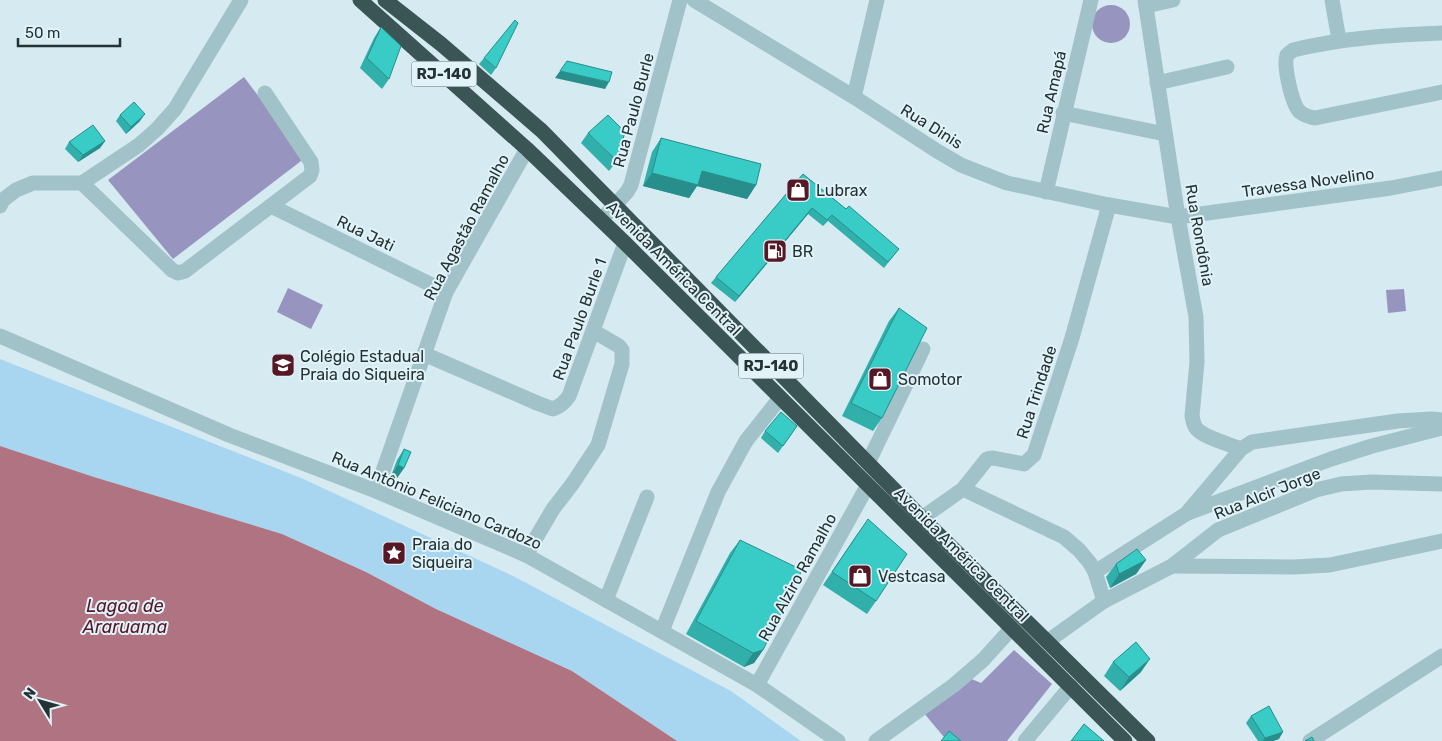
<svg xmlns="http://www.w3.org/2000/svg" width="1442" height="741" viewBox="0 0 1442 741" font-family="Rubik,sans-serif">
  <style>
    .green { fill: #9795c0 }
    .sand { fill: #a8d5f0 }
    .water { fill: #af7381 }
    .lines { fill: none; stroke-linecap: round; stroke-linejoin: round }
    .minor { stroke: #a1c2c9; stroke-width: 15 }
    .highway { stroke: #3b5455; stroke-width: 15 }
    .wall { fill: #31afaa }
    .shaded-wall { fill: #288e8b }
    .building { fill: #39cbc6; stroke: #288e8b }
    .labels { text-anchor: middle; stroke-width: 4; stroke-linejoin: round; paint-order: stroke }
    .shield { fill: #e1f3f9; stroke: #5d6c6e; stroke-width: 1 }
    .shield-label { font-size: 15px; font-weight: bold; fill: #243233 }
    .street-label { font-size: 16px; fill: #243233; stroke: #e1f3f9 }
    .poi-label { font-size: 16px; fill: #243233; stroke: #e1f3f9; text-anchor: start }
    .water-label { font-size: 18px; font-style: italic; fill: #561825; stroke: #e1f3f9 }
  </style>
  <rect width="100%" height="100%" fill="#d5eaf1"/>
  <g class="green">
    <circle cx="1111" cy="24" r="19"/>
    <polygon points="244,77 305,158 173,259 108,180"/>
    <polygon points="288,288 323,305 311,329 277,312"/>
    <polygon points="1404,289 1406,311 1388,313 1386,290"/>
    <polygon points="1014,650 1052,684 1007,741 949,741 943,736 923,712 967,677 981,683"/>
  </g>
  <polygon class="sand" points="0,359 301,478 513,576 731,691 801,741 677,741 572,671 436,609 366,572 282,534 94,477 0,446"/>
  <polygon class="water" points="0,446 94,477 282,534 366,572 436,609 572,671 677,741 0,741"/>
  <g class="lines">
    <g class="minor">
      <polyline points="694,0 854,97 937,151 961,165 1007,183 1109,205 1178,217 1391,188 1442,178"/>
      <path d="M1145,0L1178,217L1196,317L1197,362L1192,416C1193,420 1193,424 1196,428C1202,437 1229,444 1241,449"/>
      <polyline points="1332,0 1339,40"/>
      <polyline points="1146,6 1173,0"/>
      <path d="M1442,33C1391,35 1343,38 1293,50C1291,52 1289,53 1287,55C1283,65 1292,105 1300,112C1305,116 1309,117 1315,118L1442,92"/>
      <polyline points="1157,83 1227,67"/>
      <polyline points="854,97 877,0"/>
      <polyline points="1063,113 1165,134"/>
      <polyline points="82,183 172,270 178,273 185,271 310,176 312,170 311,162 265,93"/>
      <polyline points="1046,192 1091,0"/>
      <polyline points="0,206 3,200 16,190 33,183 82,183 139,145 157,129 175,109 241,0"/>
      <polyline points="271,206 446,292"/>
      <polyline points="601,220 627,192 631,185 680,0"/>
      <polyline points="0,336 229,435 376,491 526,555 757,685 838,741"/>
      <path d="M424,354L537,403L553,409C561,406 565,402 569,396L625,243"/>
      <polyline points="868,463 923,349"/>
      <polyline points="963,489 1064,537 1079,550 1090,563 1095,572 1104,601"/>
      <polyline points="376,491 446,292 527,149"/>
      <polyline points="1188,513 1331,459 1372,446 1442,428"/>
      <polyline points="922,518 963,489 987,459 993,458 1024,464 1034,455 1072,338 1109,205"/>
      <polyline points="526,555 553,509 573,483 598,445 622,364 622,350 619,346 593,331"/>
      <polyline points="1172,566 1294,567 1330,565 1442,541"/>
      <polyline points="1095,572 1186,514 1241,449 1252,442 1398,421 1432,419 1442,420"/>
      <polyline points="606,600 647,497"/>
      <polyline points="662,631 718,492 746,441 780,398"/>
      <polyline points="1048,641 1104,601 1172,566 1218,530 1316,490 1341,484 1371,482 1442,484"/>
      <polyline points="757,685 868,485"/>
      <polyline points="876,741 954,685 983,660 1011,629"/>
      <polyline points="1025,741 1071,686"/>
      <polyline points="1310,741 1442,656"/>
    </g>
    <g class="highway">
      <polyline points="360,0 527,149 625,243 1125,741"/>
      <polyline points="385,0 441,44 542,131 922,518 1148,741"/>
    </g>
  </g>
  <g class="wall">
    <polygon points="381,27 389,79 382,89 360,68 374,38"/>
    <polygon points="484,58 496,68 491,75 479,64"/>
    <polygon points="120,115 140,121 126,134 116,121"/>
    <polygon points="588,133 617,161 609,171 581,143"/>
    <polygon points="661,138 756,185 747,199 697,186 689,198 643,186 652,152"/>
    <polygon points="105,141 100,148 78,162 65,149 69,142"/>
    <polygon points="803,174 846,209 899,249 884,268 828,221 823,226 808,214 735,302 711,283 716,277"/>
    <polygon points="899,308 882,418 873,431 842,416 889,321"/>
    <polygon points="797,426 778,453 761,438 765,431"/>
    <polygon points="404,449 404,468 397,478 391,476 397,460"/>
    <polygon points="858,533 876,601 867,614 823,585"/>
    <polygon points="740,540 763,650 754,663 744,667 686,634 730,553"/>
    <polygon points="1146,560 1136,574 1110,588 1106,577 1116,564"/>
    <polygon points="1113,662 1141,672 1120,691 1104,676"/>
    <polygon points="1251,716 1279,739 1273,741 1258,741 1246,723"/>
  </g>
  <g class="shaded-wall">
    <polygon points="560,71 609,82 605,89 555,78"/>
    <polygon points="145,114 140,121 126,134 131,127"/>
    <polygon points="105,141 100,148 78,162 83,155"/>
    <polygon points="702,171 756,185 747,199 697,186 689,198 643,186 652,173"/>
    <polygon points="812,208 808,214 735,302 739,296"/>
    <polygon points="398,465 404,468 397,478 391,476"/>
    <polygon points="1146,560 1136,574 1110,588 1119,574"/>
    <polygon points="763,650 754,663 744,667 753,653"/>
    <polygon points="1150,659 1141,672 1120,691 1129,677"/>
    <polygon points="1283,732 1279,739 1273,741 1263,741 1265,738"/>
  </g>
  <g class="building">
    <polygon points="515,20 518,23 496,68 484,58"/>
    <polygon points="381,27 401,46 389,79 367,58"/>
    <polygon points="567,61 612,72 609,82 560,71"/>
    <polygon points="134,102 145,114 131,127 120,115"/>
    <polygon points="608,115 625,132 617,161 588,133"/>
    <polygon points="93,125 105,141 83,155 69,142"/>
    <polygon points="661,138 761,164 756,185 702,171 698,185 652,173"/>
    <polygon points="803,174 846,209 849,206 899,249 888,262 832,215 827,220 812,208 739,296 716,277"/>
    <polygon points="899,308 927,328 882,418 851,403"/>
    <polygon points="781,412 797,426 783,446 765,431"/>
    <polygon points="404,449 411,452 404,468 398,465"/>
    <polygon points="868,519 907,554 876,601 832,572"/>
    <polygon points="740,540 802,570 763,650 753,653 696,621"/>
    <polygon points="1137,549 1146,560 1119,574 1116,564"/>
    <polygon points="1136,642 1150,659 1129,677 1113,662"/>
    <polygon points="1269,706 1283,732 1265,738 1251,716"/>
    <polygon points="1084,724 1104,741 1071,741"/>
    <polygon points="949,731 961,741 941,741"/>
    <polygon points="1312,737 1314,741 1305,741"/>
  </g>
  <defs>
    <g id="shop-square" transform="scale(1.25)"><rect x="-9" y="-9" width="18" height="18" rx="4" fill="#561825" stroke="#e1f3f9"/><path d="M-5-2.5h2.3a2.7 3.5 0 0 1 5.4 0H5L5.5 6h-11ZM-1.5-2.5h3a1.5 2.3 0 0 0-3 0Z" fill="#fff"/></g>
    <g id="fuel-square" transform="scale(1.25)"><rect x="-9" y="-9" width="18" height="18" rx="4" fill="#561825" stroke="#e1f3f9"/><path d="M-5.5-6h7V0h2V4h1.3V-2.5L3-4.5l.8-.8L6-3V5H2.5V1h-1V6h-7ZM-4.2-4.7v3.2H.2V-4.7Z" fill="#fff"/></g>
    <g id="school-square" transform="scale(1.25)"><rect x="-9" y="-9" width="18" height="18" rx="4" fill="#561825" stroke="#e1f3f9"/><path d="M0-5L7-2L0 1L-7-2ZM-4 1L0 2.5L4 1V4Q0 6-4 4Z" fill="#fff"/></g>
    <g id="sight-square" transform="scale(1.25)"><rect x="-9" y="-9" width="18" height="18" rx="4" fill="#561825" stroke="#e1f3f9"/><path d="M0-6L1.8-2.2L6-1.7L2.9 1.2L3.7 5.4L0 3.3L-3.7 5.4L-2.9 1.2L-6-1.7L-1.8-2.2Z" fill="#fff"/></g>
  </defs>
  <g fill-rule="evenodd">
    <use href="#shop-square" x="798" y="190"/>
    <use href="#fuel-square" x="775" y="251"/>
    <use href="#school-square" x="283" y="365"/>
    <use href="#shop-square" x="880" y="379"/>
    <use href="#sight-square" x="394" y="553"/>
    <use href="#shop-square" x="860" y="576"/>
  </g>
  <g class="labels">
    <g class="shield">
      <rect x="411.5" y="61.5" width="65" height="25" rx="4"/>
      <rect x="738.5" y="353.5" width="65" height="25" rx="4"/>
    </g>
    <g class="shield-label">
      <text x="444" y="79">RJ-140</text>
      <text x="771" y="371">RJ-140</text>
    </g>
    <g class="street-label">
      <text transform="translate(1051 92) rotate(-77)" y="6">Rua Amapá</text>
      <text transform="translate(633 110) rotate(-75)" y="6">Rua Paulo Burle</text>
      <text transform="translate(932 126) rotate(32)" y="6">Rua Dinis</text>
      <text transform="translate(1308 182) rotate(-8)" y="6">Travessa Novelino</text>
      <text transform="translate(466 227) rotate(-62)" y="6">Rua Agastão Ramalho</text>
      <text transform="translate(366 233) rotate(26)" y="6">Rua Jati</text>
      <text transform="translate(1200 235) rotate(80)" y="6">Rua Rondônia</text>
      <text transform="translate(674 268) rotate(45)" y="6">Avenida América Central</text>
      <text transform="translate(579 319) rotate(-70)" y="6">Rua Paulo Burle 1</text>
      <text transform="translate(1036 392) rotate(-72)" y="6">Rua Trindade</text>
      <text transform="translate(1267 493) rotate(-22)" y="6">Rua Alcir Jorge</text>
      <text transform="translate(437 500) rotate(23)" y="6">Rua Antônio Feliciano Cardozo</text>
      <text transform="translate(962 554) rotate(45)" y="6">Avenida América Central</text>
      <text transform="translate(797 577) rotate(-61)" y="6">Rua Alziro Ramalho</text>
    </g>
    <g class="poi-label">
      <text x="816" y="196">Lubrax</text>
      <text x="792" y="257">BR</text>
      <text x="300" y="362">Colégio Estadual<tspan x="300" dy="18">Praia do Siqueira</tspan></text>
      <text x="898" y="385">Somotor</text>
      <text x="412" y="550">Praia do<tspan x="412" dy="18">Siqueira</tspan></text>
      <text x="878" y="582">Vestcasa</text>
    </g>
    <g class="water-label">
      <text x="125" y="612">Lagoa de<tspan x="125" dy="21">Araruama</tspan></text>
    </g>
  </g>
  <g transform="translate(40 701) rotate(307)" stroke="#e1f3f9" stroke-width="4" paint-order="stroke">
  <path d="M0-4L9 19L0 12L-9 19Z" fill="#243233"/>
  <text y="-8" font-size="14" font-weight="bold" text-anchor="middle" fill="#243233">N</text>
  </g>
  <path d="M18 38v8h102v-8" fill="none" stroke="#243233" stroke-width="2.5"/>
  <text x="25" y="38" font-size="15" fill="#243233" stroke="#e1f3f9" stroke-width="4" paint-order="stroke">50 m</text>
</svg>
